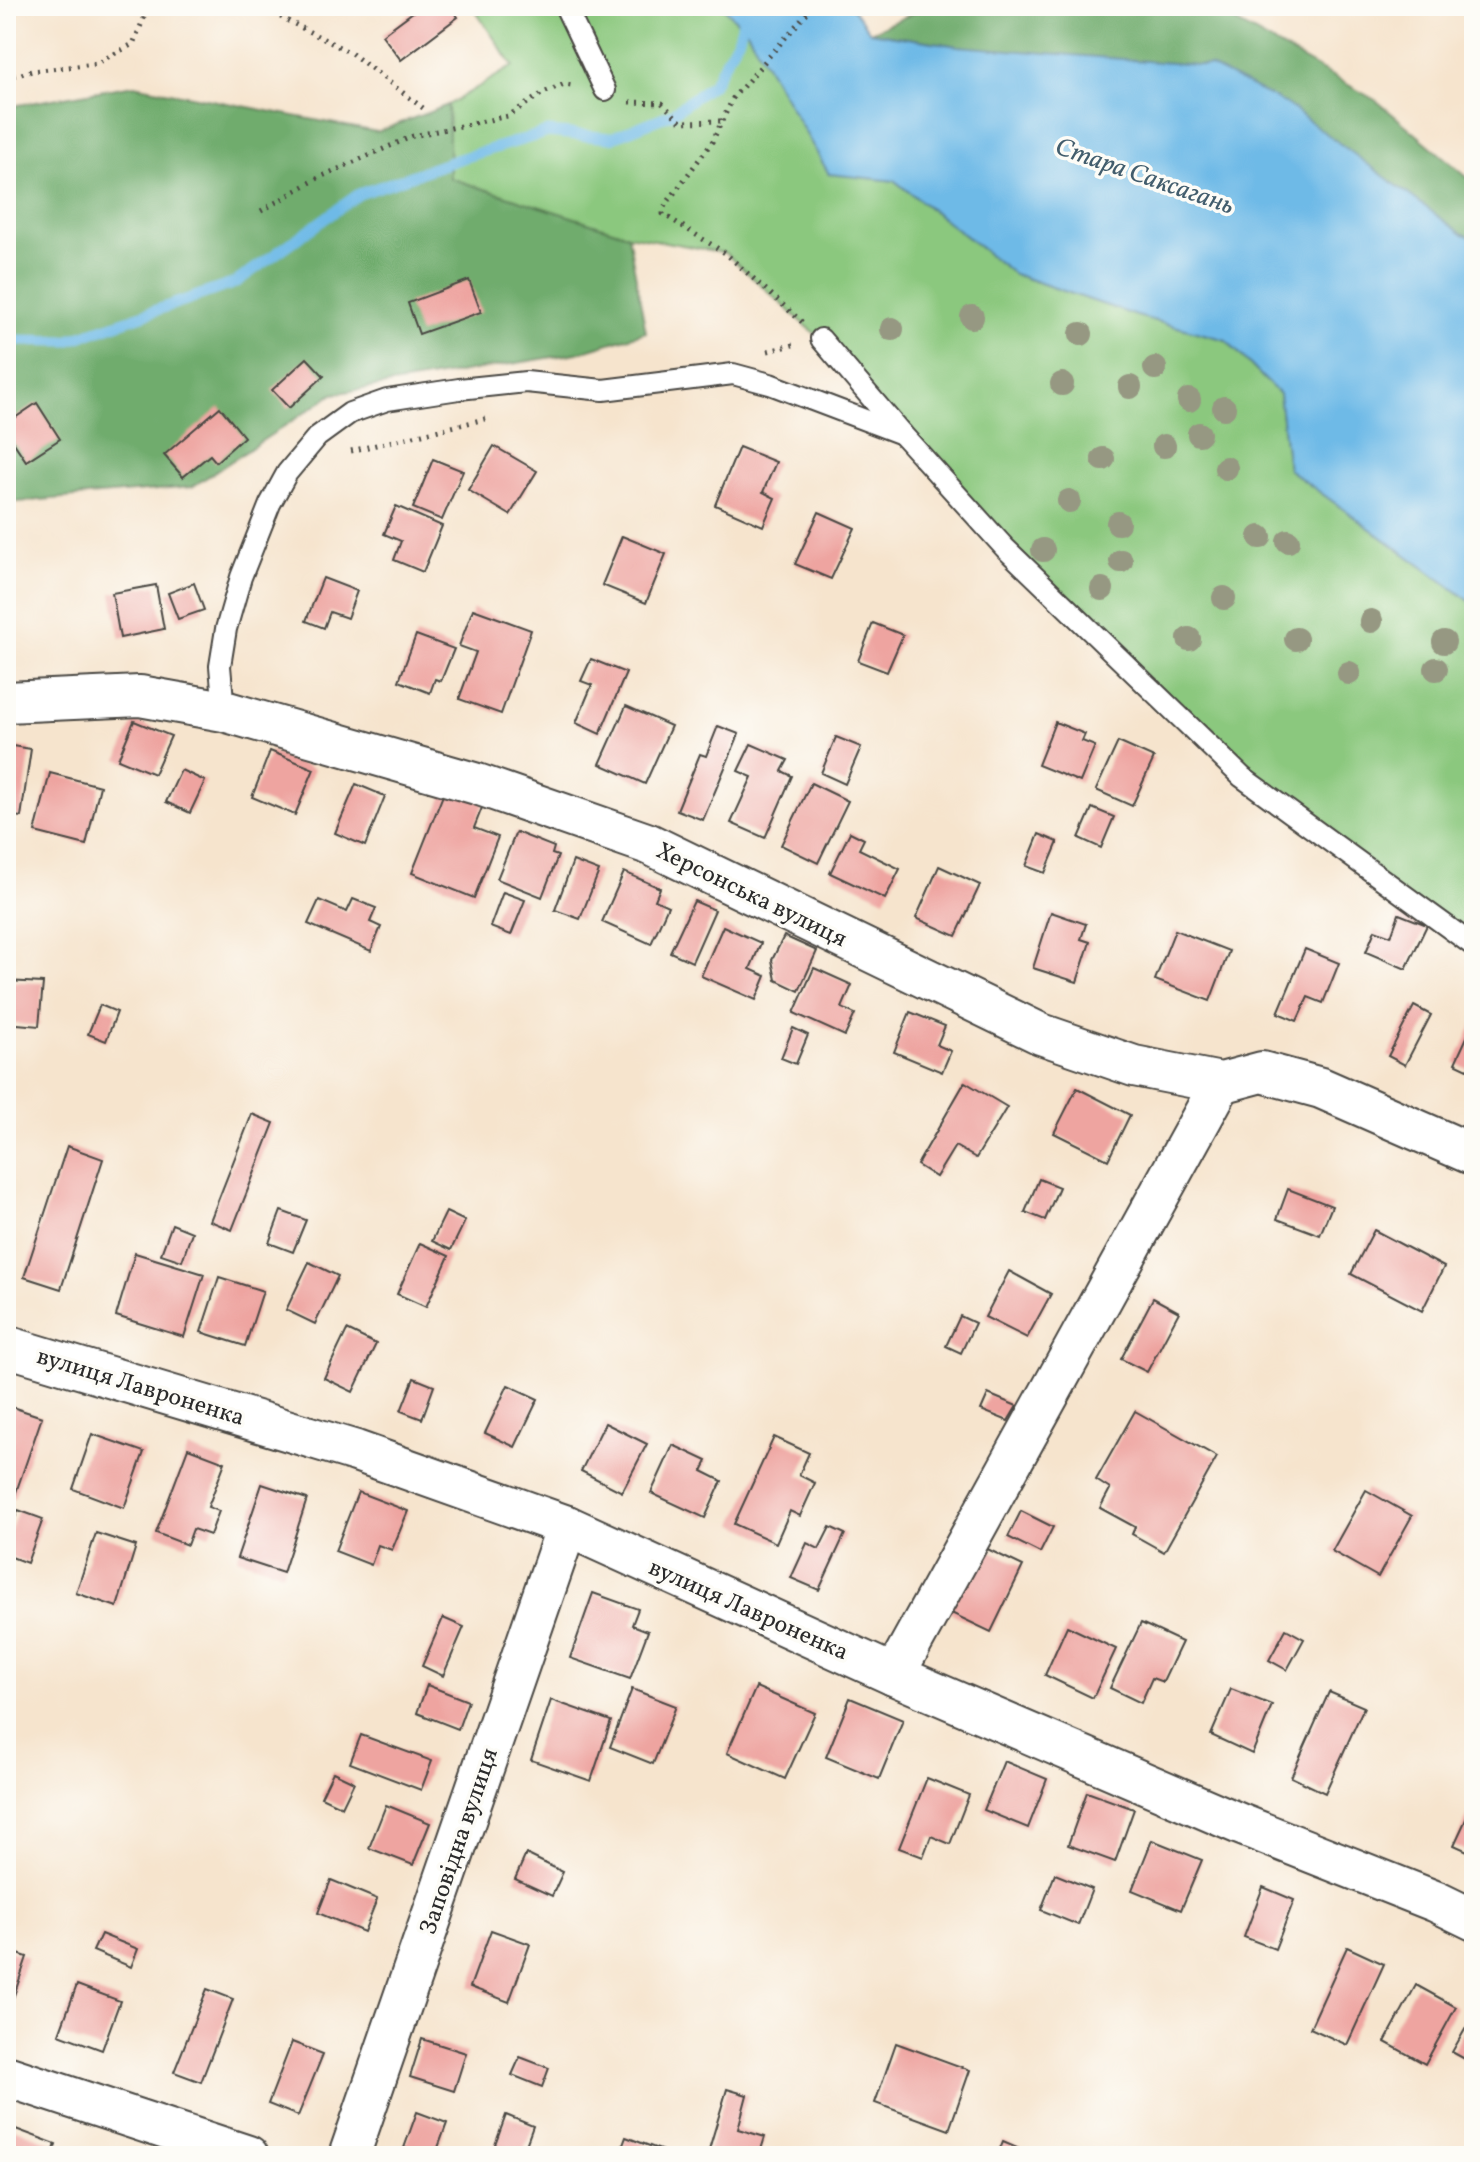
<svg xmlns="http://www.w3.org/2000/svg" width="1480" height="2162" viewBox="0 0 1480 2162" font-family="Vollkorn,serif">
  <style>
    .green { fill: #8bc87e; stroke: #5b7a54; stroke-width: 2 }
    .forest { fill: #70ac6d; stroke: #4e6c4c; stroke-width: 2 }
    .water { fill: #6ebae7; stroke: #4c7289; stroke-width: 2 }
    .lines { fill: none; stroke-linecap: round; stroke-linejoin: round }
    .stream { stroke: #6ebae7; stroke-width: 11 }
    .building { fill: #eea4a0 }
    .lane-casing { stroke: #494743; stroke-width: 24 }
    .street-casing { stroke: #494743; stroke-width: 44 }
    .path { stroke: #494743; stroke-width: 5; stroke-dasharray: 2 6; stroke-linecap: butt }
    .lane { stroke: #fff; stroke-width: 20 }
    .street { stroke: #fff; stroke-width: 40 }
    .tree { fill: #969882 }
    .labels { text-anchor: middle; stroke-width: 7; stroke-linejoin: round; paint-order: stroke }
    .street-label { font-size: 24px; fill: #2b2b2b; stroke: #fdfcf7 }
    .water-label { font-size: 26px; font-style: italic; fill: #425d6d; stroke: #fdfcf7 }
  </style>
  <rect width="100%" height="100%" fill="#fdfcf7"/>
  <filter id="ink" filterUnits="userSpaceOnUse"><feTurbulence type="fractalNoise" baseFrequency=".0125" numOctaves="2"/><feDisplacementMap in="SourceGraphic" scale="16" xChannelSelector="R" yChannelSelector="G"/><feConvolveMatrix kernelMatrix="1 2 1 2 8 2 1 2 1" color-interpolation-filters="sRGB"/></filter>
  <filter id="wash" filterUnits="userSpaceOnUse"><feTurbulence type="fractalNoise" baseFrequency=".006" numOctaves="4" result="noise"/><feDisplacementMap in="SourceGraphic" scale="32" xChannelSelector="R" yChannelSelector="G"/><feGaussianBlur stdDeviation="1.8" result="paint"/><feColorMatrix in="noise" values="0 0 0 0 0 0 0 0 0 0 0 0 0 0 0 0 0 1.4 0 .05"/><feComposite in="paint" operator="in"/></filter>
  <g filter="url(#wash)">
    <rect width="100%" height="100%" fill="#f6e4cd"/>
    <polygon class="green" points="472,6 722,6 747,31 829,173 895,181 1014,274 1137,316 1226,340 1279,394 1288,469 1474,604 1474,946 1358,864 1149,690 821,339 725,253 628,235 449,178 448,105 513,66"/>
    <g class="forest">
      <polygon points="930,6 1207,6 1377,101 1467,177 1474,180 1474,238 958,46 870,32"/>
      <polygon points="134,85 377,132 448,105 450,178 628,235 646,332 577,353 333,394 192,487 6,503 6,107"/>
    </g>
    <polygon class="water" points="722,6 851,6 870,32 958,46 1210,66 1285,103 1461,233 1474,238 1474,604 1288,469 1279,394 1226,340 1137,316 1014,274 895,181 829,174 747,31"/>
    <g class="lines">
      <polyline class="stream" points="6,340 67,341 235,283 359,194 459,159 548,132 611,138 671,114 713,84 739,37 747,6"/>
    </g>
    <g id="blocks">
      <g class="building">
        <polygon points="421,6 450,6 458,17 401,60 382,35"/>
        <polygon points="469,280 481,312 419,334 408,303"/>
        <polygon points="307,358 324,376 289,408 272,390"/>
        <polygon points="37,403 60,439 26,461 6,431 6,424"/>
        <polygon points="220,407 244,437 216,462 210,455 183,477 164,455"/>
        <polygon points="494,446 537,471 510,515 468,490"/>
        <polygon points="739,447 776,462 763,492 775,498 763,526 715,505"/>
        <polygon points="433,459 463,471 442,520 413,508"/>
        <polygon points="396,506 442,526 423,572 394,560 401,541 384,534"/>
        <polygon points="819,512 855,528 831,579 795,564"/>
        <polygon points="622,536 666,554 646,603 602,585"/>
        <polygon points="323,578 357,591 347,618 330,612 324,628 306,621"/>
        <polygon points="194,583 204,610 178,619 168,593"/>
        <polygon points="156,585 164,629 120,638 112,593"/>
        <polygon points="473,609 531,630 501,714 459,699 476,652 459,646"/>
        <polygon points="873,623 903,635 887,672 858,661"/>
        <polygon points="416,635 454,649 441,681 435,679 430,693 399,681"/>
        <polygon points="591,659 626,673 600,734 576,723 592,685 581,681"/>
        <polygon points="626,706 671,726 645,784 600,764"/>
        <polygon points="134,721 171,736 154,774 118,759"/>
        <polygon points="1055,722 1085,734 1082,741 1095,746 1080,782 1038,765"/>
        <polygon points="718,726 739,734 703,820 677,810 700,754 706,756"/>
        <polygon points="836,737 861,747 845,784 821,773"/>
        <polygon points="1118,742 1154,758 1132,806 1096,790"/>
        <polygon points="751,744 788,760 782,771 792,776 765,838 731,823 752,777 738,771"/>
        <polygon points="6,745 31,749 21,817 6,815"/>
        <polygon points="270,751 314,769 295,815 252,797"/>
        <polygon points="181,770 205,781 190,813 166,802"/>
        <polygon points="50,773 100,786 86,845 35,832"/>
        <polygon points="811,783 848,801 818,863 781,845"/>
        <polygon points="356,784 385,796 365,846 335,833"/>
        <polygon points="447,785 485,800 474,828 498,837 474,898 412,873"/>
        <polygon points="1092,808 1114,817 1101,848 1079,838"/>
        <polygon points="516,832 554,847 552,854 558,856 542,897 497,879"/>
        <polygon points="850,832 864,839 859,849 900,869 885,899 830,873"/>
        <polygon points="1039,834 1058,842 1045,873 1026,866"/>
        <polygon points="573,861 599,871 580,919 555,910"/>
        <polygon points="939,866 980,885 956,936 916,918"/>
        <polygon points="624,872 660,888 655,900 668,906 651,944 602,922"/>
        <polygon points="503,892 525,900 511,935 490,927"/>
        <polygon points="353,899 376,908 370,922 381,927 371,951 308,924 319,900 347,912"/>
        <polygon points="694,901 715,910 692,962 670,952"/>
        <polygon points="1051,912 1086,924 1081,939 1090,942 1077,982 1033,968"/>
        <polygon points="1399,914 1427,925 1406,969 1366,952 1375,930 1391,936"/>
        <polygon points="723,926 761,943 750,969 766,976 756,1000 701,976"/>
        <polygon points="1175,930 1229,951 1210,1001 1155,980"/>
        <polygon points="784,936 817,951 799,991 776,980 772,960"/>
        <polygon points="1305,949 1339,963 1323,1003 1308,997 1297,1021 1278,1013"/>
        <polygon points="814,968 852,985 842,1008 855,1014 845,1036 794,1013"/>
        <polygon points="6,981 43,983 39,1026 6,1023"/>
        <polygon points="100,1005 117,1012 106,1041 88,1034"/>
        <polygon points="1414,1006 1431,1015 1405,1065 1388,1056"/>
        <polygon points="910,1012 945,1026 937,1045 951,1051 942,1072 894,1052"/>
        <polygon points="1474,1022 1474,1072 1455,1063"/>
        <polygon points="793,1028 808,1035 796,1064 781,1058"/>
        <polygon points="965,1082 1007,1107 976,1158 955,1146 936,1177 917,1165"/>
        <polygon points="1077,1088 1130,1115 1108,1160 1054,1133"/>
        <polygon points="252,1114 274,1123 232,1230 210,1221"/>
        <polygon points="67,1146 103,1159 61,1289 24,1277"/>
        <polygon points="1039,1179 1059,1187 1045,1220 1025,1212"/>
        <polygon points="1288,1189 1332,1206 1320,1235 1277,1219"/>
        <polygon points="281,1211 306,1220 293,1252 269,1243"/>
        <polygon points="446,1212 465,1221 451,1250 432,1241"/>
        <polygon points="172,1224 192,1232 182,1261 161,1254"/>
        <polygon points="1374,1230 1444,1267 1422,1311 1351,1274"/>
        <polygon points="420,1243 449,1256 426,1307 397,1294"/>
        <polygon points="135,1253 204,1274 184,1337 116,1316"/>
        <polygon points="309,1262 338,1276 315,1324 286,1310"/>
        <polygon points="1009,1271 1051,1294 1027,1338 985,1317"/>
        <polygon points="219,1277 263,1291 245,1346 201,1332"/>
        <polygon points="1153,1298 1179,1312 1147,1372 1121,1359"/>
        <polygon points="960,1316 975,1323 961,1353 946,1346"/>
        <polygon points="347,1330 376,1344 353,1392 324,1378"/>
        <polygon points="414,1378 434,1386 422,1419 401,1411"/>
        <polygon points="508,1385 538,1399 515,1447 485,1433"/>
        <polygon points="988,1394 1017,1406 1008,1421 981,1410"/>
        <polygon points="6,1405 42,1417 14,1498 6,1495"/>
        <polygon points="1135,1411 1217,1457 1164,1552 1132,1534 1135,1527 1100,1508 1110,1489 1096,1480"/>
        <polygon points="605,1423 647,1444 622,1492 581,1471"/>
        <polygon points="92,1434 144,1452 124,1508 73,1489"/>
        <polygon points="774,1437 809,1453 799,1475 815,1483 800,1516 790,1511 776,1543 734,1524"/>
        <polygon points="673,1445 707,1461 702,1471 722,1481 705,1518 651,1493"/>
        <polygon points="188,1448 225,1462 208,1507 219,1511 210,1535 193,1529 187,1545 156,1533"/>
        <polygon points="262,1484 307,1499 283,1573 237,1558"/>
        <polygon points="1366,1490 1412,1516 1378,1577 1332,1551"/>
        <polygon points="358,1492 408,1511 392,1550 378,1545 371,1565 335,1551"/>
        <polygon points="18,1510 43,1519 27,1563 6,1555 6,1542"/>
        <polygon points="1021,1511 1053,1527 1040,1553 1008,1537"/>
        <polygon points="830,1527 845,1534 819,1590 791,1578 807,1543 819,1549"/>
        <polygon points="96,1533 136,1546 117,1607 76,1593"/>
        <polygon points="979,1545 1023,1566 991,1632 947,1611"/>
        <polygon points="593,1593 638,1609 632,1625 648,1631 630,1679 570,1658"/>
        <polygon points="443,1618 464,1627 443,1676 422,1666"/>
        <polygon points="1141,1623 1182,1642 1163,1682 1152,1678 1141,1703 1110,1688"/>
        <polygon points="1067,1626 1116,1649 1093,1698 1045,1675"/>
        <polygon points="1286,1629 1304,1639 1287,1670 1269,1660"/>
        <polygon points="427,1685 468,1701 458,1729 417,1713"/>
        <polygon points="756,1687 815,1713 785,1779 727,1753"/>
        <polygon points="632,1689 676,1706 653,1764 610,1747"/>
        <polygon points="1231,1689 1272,1705 1252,1754 1211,1735"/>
        <polygon points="1329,1692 1364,1707 1325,1793 1291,1777"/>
        <polygon points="850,1698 903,1720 879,1779 826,1757"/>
        <polygon points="551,1700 611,1721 591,1781 531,1760"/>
        <polygon points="361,1735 432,1761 421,1790 350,1763"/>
        <polygon points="1004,1761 1047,1779 1028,1828 984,1810"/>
        <polygon points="333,1772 354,1782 342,1807 321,1797"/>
        <polygon points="927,1778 969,1795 950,1844 931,1836 923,1857 899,1848"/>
        <polygon points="1087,1792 1134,1809 1115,1862 1068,1845"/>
        <polygon points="1474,1802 1474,1854 1454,1845"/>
        <polygon points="386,1805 430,1823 413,1865 369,1848"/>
        <polygon points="1152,1840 1202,1860 1181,1910 1132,1890"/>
        <polygon points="526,1854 563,1872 552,1896 515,1879"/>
        <polygon points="1055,1874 1092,1889 1078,1925 1041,1910"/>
        <polygon points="331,1880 377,1899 364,1932 318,1913"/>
        <polygon points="1263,1887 1294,1900 1275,1949 1244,1937"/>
        <polygon points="491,1930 530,1944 509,2002 470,1987"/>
        <polygon points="101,1934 138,1949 131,1967 93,1951"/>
        <polygon points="1347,1947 1384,1964 1347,2045 1310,2028"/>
        <polygon points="6,1950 27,1957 10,2007 6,2006"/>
        <polygon points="77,1985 120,2001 102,2050 59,2034"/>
        <polygon points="1416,1985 1456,2007 1425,2064 1385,2042"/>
        <polygon points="207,1989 233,1999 201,2082 174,2072"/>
        <polygon points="1474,2014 1474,2064 1452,2052"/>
        <polygon points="422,2039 466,2053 454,2091 410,2077"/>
        <polygon points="292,2042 323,2054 298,2116 268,2104"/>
        <polygon points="896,2043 970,2070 949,2130 875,2103"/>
        <polygon points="520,2057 549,2068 542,2087 512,2075"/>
        <polygon points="727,2089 747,2095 738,2129 765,2137 759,2156 707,2156"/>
        <polygon points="417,2112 447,2123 435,2156 404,2148"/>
        <polygon points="506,2115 533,2126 522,2156 491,2156"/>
        <polygon points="13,2128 56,2144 52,2156 6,2156 6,2147"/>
        <polygon points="626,2137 676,2156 619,2156"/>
        <polygon points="1003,2141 1038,2156 997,2156"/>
      </g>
    </g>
  </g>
  <g filter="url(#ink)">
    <use href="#blocks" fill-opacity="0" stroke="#494743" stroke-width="2"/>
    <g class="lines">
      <g class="lane-casing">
        <g id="lane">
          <polyline points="565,6 605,90"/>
          <polyline points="821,339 902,434 1005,548 1242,777 1474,946"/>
          <polyline points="224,711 220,666 226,629 241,577 270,504 287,473 317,437 350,413 387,400 459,389 526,382 603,390 733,374 770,384 902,434"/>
        </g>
      </g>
      <g class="street-casing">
        <g id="street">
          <polyline points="6,702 140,696 224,711 477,784 649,844 1041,1034 1134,1066 1221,1083 1262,1072 1321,1088 1474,1155"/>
          <polyline points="6,1346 356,1451 567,1526 894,1675 1240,1824 1437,1902 1474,1920"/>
          <polyline points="894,1675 1221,1083"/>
          <polyline points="6,2076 248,2156"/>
          <polyline points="349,2156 567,1526"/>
        </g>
      </g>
      <g class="path">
        <polyline points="259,6 351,53 423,108"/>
        <polyline points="6,78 32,71 95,64 133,44 149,6"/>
        <polyline points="630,102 662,103 681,122 722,121"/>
        <polyline points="261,211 320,177 413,136 508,116 543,93 564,84 571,85"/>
        <polyline points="802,322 725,253 663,214 664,207 712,142 733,98 813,6"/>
        <polyline points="768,351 793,345"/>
        <polyline points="351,451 485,419"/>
      </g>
      <use href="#lane" class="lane"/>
      <use href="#street" class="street"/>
    </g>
    <g class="tree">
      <circle cx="972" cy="317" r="12"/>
      <circle cx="892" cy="329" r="12"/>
      <circle cx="1081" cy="334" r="12"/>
      <circle cx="1155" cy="368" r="12"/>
      <circle cx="1062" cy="384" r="12"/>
      <circle cx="1130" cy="387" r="12"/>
      <circle cx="1189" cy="400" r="12"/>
      <circle cx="1224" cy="408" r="12"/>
      <circle cx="1199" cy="434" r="12"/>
      <circle cx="1164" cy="446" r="12"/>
      <circle cx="1103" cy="459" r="12"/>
      <circle cx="1226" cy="468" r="12"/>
      <circle cx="1069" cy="501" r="12"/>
      <circle cx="1118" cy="523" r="12"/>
      <circle cx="1260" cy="537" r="12"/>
      <circle cx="1288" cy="541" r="12"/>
      <circle cx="1043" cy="550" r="12"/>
      <circle cx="1121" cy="561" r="12"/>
      <circle cx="1102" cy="589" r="12"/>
      <circle cx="1224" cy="598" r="12"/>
      <circle cx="1371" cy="621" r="12"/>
      <circle cx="1189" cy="639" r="12"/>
      <circle cx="1296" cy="639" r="12"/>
      <circle cx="1444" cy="642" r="12"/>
      <circle cx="1436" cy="669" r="12"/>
      <circle cx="1349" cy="673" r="12"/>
    </g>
  </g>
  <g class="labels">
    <g class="street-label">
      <text transform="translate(752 894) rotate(26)" y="8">Херсонська вулиця</text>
      <text transform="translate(141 1386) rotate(17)" y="8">вулиця Лавроненка</text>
      <text transform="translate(749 1609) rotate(24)" y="8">вулиця Лавроненка</text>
      <text transform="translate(458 1841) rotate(-71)" y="8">Заповідна вулиця</text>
    </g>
    <g class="water-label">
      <text transform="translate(1145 175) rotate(19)" y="9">Стара Саксагань</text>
    </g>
  </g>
  <rect width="1480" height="2162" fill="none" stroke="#fdfcf7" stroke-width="32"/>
</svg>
